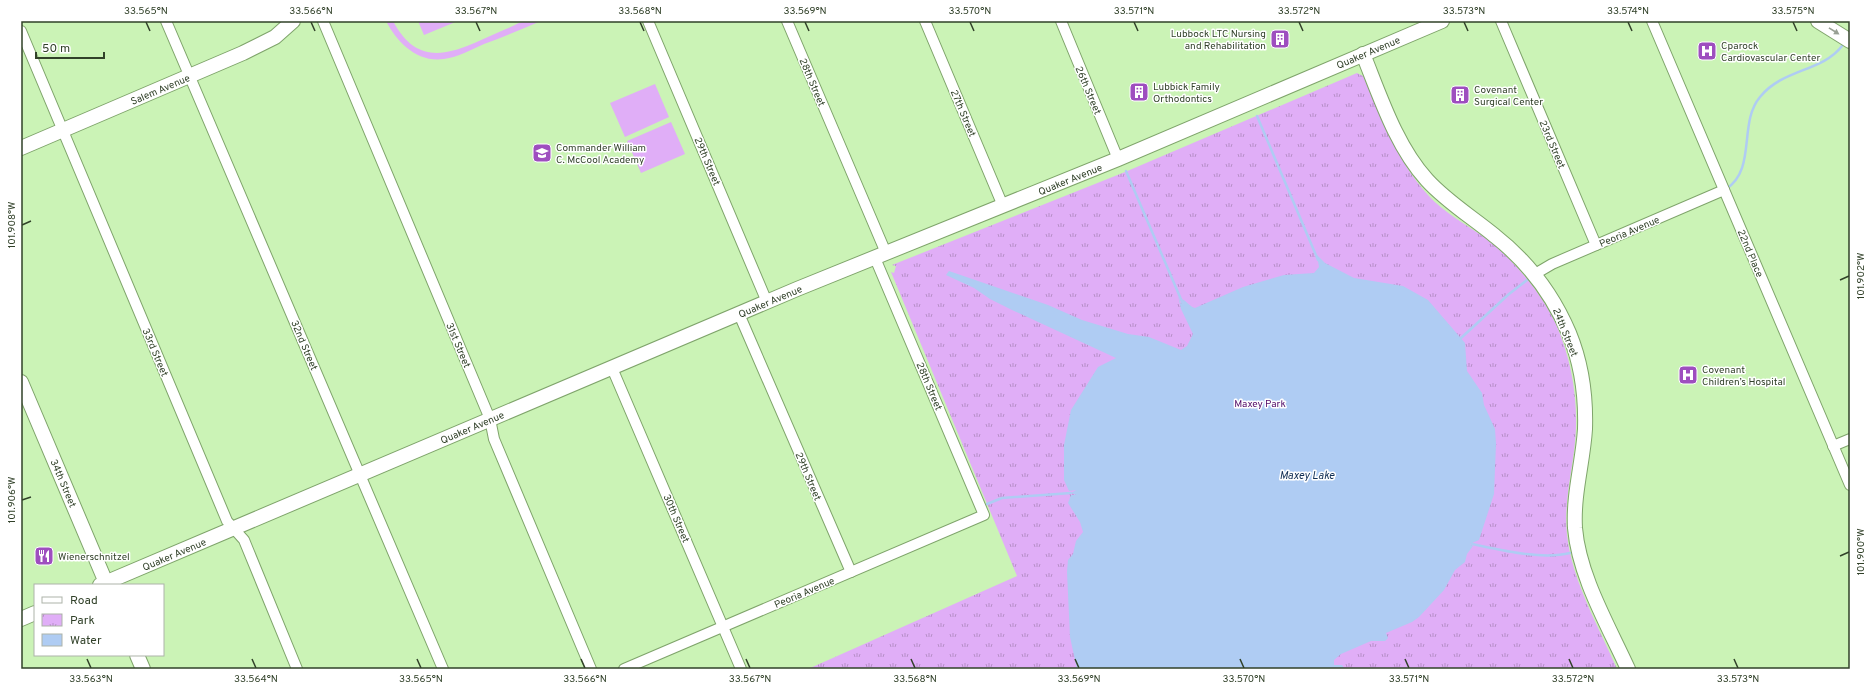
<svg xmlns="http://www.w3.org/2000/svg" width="1871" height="690" viewBox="0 0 1871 690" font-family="Overpass,sans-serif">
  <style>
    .green { fill: #e0aef7 }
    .park { fill: url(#park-tufts) }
    .water { fill: #afccf3 }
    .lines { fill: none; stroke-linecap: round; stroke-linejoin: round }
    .stream { stroke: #afccf3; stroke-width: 2.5 }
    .street-casing { stroke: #7fa46b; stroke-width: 12 }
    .secondary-casing { stroke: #7fa46b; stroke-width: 16 }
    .street { stroke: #fff; stroke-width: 10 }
    .secondary { stroke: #fff; stroke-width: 14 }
    .oneway { fill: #98a094 }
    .ticks { fill: none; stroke: #314129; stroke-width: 1.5 }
    .labels { text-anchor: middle; stroke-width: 3; stroke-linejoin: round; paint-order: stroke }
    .poi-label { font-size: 10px; fill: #314129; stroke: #fff; text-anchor: start }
    .street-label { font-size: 10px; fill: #314129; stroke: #fff }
    .park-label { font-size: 10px; fill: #500a67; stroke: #fff }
    .water-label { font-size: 11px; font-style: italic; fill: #133055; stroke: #fff }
    .neatline { fill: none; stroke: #314129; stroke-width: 1.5 }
    .ticks-label { font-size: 10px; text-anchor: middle; fill: #314129 }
  </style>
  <defs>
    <pattern id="park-tufts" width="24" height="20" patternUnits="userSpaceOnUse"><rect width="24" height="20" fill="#e0aef7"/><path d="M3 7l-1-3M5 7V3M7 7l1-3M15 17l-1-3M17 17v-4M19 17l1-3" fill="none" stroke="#b68fc8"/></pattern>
  </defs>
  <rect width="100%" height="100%" fill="#cbf3b6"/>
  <g class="green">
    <path d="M386,21H393C422,76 463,47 506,29C512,27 519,22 526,21C531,20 536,21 541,21C522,29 503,37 484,44C471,50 458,57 444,59C417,63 397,42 386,21Z"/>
    <polygon points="418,21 458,21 424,35"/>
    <polygon points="655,84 669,117 625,137 610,103"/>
    <polygon points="671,122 685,154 641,173 627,141"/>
  </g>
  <path class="park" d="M1357,73L1363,76C1382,118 1397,161 1428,195C1444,213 1466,224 1485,238C1514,260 1540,291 1556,324C1570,356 1577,392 1576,427C1575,464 1563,498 1567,535C1572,581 1599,627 1617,669H808L1017,576L891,272L894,273L896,266L892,265L1125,172Z"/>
  <path class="water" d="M1317,255L1325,263L1354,278L1403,286L1428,300L1465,343L1467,371L1482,393L1484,405L1495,429L1496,444L1494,494L1479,540L1470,544L1473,546L1467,554L1465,562L1455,570L1444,590L1419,617L1412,622L1386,633L1388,638L1385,641H1371L1341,654L1334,660V665H1342L1345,669H1077L1070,637L1067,572L1068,560L1073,554L1076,541L1083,532L1080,522L1068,503L1071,495H1076L1071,493L1076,490L1069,491L1064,480V445L1071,410L1098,367L1116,358L1012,310L990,299L974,288L946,275L949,271L1048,305L1082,320L1128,334L1149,337L1181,350L1187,346L1193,334L1181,309L1178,296L1181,304L1184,303L1182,299C1188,302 1189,306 1195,308L1243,287L1284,275L1314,273L1319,267Z"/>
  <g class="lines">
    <g class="stream">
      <polyline points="1257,116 1318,260"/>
      <polyline points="1126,171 1183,304"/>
      <path d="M1726,189C1757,169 1738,123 1760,97C1782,69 1822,72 1842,46"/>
      <polyline points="1461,338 1509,294 1531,277"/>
      <polyline points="987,504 1002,498 1071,493"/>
      <path d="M1472,544C1501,550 1541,560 1570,553"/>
    </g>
    <g class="street-casing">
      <g id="street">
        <polyline points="166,21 443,669"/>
        <polyline points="323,21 490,419 494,439 591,669"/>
        <polyline points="648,21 767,302"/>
        <polyline points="787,21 886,253"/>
        <polyline points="925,21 1003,206"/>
        <polyline points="1061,21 1118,159"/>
        <polyline points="1501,21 1596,245"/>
        <polyline points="1652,21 1850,485"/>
        <polyline points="21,31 227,521 244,540 297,669"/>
        <polyline points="1535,274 1552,264 1724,190"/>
        <polyline points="739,314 851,572"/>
        <polyline points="612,368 741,669"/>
        <polyline points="1833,446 1850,439"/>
        <polyline points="624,669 984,515 875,258"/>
      </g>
    </g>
    <g class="secondary-casing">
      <g id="secondary">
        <polyline points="1818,21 1850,41"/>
        <path d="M1363,54C1380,96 1396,146 1427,180C1447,202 1472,217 1495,236C1528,262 1552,293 1569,333C1581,362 1586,397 1585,429C1583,462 1573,494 1575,528C1579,576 1608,625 1628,669"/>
        <polyline points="21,148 243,53 275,37 293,21"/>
        <polyline points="21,382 107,585"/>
        <polyline points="100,585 797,289 1118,159 1442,21"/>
        <polyline points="21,619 35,613"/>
        <polyline points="137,655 143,669"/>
      </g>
    </g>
    <use href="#street" class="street"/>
    <use href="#secondary" class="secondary"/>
  </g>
  <defs><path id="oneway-solid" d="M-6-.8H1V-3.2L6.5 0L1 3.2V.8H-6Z"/></defs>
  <use class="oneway" href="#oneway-solid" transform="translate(1834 31) rotate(32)"/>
  <path class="ticks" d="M146,22L150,31M311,22L315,31M476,22L480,31M640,22L644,31M805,22L809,31M970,22L974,31M1134,22L1138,31M1299,22L1303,31M1464,22L1468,31M1628,22L1632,31M1793,22L1797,31M22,225L31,221M1840,280L1849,276M22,500L31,497M1840,556L1849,552M87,659L91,668M252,659L256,668M417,659L421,668M581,659L585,668M746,659L750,668M911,659L915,668M1075,659L1079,668M1240,659L1244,668M1405,659L1409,668M1569,659L1573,668M1734,659L1738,668"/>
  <defs>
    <g id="building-square" transform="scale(1)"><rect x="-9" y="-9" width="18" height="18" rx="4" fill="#9e4ebf" stroke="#fff"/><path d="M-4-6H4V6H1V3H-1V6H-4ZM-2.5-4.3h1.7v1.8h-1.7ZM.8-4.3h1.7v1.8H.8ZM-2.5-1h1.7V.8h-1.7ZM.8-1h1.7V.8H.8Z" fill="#fff"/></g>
    <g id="hospital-square" transform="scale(1)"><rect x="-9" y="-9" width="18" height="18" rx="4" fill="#9e4ebf" stroke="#fff"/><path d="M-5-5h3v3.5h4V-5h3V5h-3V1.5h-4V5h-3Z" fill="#fff"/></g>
    <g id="school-square" transform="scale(1)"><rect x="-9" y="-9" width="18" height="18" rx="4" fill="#9e4ebf" stroke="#fff"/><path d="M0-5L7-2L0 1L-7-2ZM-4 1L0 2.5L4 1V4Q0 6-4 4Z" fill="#fff"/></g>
    <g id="restaurant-square" transform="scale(1)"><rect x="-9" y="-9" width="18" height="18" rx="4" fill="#9e4ebf" stroke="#fff"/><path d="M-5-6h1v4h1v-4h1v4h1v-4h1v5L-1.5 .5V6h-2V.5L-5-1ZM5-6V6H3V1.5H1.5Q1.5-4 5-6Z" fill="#fff"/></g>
  </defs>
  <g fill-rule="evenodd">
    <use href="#building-square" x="1280" y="39"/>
    <use href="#hospital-square" x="1707" y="51"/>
    <use href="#building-square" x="1139" y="92"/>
    <use href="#building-square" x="1460" y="95"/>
    <use href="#school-square" x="542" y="153"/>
    <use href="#hospital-square" x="1688" y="375"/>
    <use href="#restaurant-square" x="44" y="556"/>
  </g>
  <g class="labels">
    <g class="poi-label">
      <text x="1266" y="37" text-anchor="end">Lubbock LTC Nursing<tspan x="1266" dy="12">and Rehabilitation</tspan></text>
      <text x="1721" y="49">Cparock<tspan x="1721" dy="12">Cardiovascular Center</tspan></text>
      <text x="1153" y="90">Lubbick Family<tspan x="1153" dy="12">Orthodontics</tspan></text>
      <text x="1474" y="93">Covenant<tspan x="1474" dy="12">Surgical Center</tspan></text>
      <text x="556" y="151">Commander William<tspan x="556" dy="12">C. McCool Academy</tspan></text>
      <text x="1702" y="373">Covenant<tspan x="1702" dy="12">Children’s Hospital</tspan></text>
      <text x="58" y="560">Wienerschnitzel</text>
    </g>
    <g class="street-label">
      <text transform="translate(1368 52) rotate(-23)" y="4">Quaker Avenue</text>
      <text transform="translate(813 82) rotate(67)" y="4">28th Street</text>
      <text transform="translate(160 89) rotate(-23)" y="4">Salem Avenue</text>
      <text transform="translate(1089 90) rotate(67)" y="4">26th Street</text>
      <text transform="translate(964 113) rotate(67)" y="4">27th Street</text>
      <text transform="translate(1553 144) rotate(67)" y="4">23rd Street</text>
      <text transform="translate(708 161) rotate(67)" y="4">29th Street</text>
      <text transform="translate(1070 179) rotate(-22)" y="4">Quaker Avenue</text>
      <text transform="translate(1629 231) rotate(-23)" y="4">Peoria Avenue</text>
      <text transform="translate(1751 253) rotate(67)" y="4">22nd Place</text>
      <text transform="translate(770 301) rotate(-23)" y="4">Quaker Avenue</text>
      <text transform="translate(1566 332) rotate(68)" y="4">24th Street</text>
      <text transform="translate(305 345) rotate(67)" y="4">32nd Street</text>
      <text transform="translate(459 345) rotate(67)" y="4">31st Street</text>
      <text transform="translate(156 352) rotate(67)" y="4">33rd Street</text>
      <text transform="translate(930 386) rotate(67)" y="4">28th Street</text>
      <text transform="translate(472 427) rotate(-23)" y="4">Quaker Avenue</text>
      <text transform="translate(809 476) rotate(67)" y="4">29th Street</text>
      <text transform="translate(64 483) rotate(67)" y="4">34th Street</text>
      <text transform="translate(677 518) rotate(67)" y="4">30th Street</text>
      <text transform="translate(174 554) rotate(-23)" y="4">Quaker Avenue</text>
      <text transform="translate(804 592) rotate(-23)" y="4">Peoria Avenue</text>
    </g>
    <g class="park-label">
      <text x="1260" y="407">Maxey Park</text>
    </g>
    <g class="water-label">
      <text x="1307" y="479">Maxey Lake</text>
    </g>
  </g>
  <rect width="1871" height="690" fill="none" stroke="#ffffff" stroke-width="44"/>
  <rect x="34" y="584" width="130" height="72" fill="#ffffff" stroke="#adb3a9"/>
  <rect x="42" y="597" width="20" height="6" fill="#ffffff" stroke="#adb3a9"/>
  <text x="70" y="604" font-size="12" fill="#314129">Road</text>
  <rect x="42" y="614" width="20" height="12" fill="url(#park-tufts)" stroke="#adb3a9"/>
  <text x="70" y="624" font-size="12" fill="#314129">Park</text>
  <rect x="42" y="634" width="20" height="12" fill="#afccf3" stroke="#adb3a9"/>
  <text x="70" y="644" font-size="12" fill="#314129">Water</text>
  <path d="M36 52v6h68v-6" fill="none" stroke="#314129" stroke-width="2"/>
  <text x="42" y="52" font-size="12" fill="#314129" stroke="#ffffff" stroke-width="3" paint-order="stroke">50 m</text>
  <rect x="22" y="22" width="1827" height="646" class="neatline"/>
  <g class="ticks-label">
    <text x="146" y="14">33.565°N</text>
    <text x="311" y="14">33.566°N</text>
    <text x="476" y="14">33.567°N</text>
    <text x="640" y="14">33.568°N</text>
    <text x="805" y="14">33.569°N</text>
    <text x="970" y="14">33.570°N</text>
    <text x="1134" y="14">33.571°N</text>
    <text x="1299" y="14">33.572°N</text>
    <text x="1464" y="14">33.573°N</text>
    <text x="1628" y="14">33.574°N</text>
    <text x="1793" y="14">33.575°N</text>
    <text transform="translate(11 225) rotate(-90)" y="4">101.908°W</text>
    <text transform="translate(1860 276) rotate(-90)" y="4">101.902°W</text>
    <text transform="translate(11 500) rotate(-90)" y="4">101.906°W</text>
    <text transform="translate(1860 552) rotate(-90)" y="4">101.900°W</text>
    <text x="91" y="682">33.563°N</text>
    <text x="256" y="682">33.564°N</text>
    <text x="421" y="682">33.565°N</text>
    <text x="585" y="682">33.566°N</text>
    <text x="750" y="682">33.567°N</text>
    <text x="915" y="682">33.568°N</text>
    <text x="1079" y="682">33.569°N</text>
    <text x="1244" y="682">33.570°N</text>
    <text x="1409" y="682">33.571°N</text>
    <text x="1573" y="682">33.572°N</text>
    <text x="1738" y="682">33.573°N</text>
  </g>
</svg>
